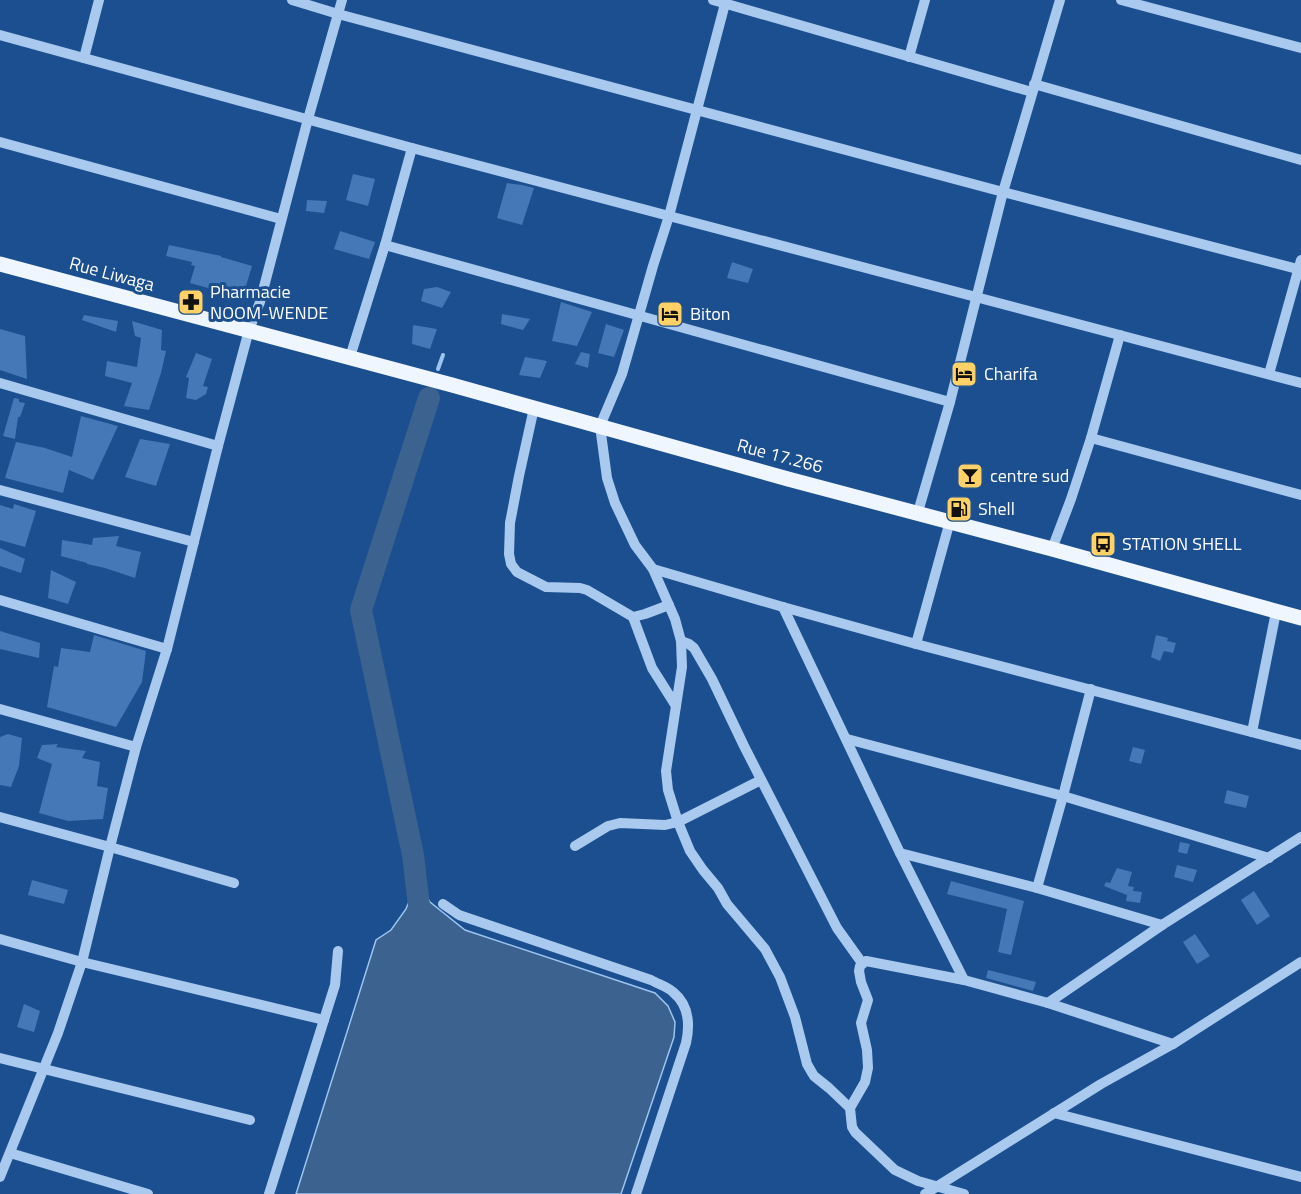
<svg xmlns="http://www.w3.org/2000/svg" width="1301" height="1194" viewBox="0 0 1301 1194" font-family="'Titillium Web',sans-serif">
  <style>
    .water { fill: #3c6290; stroke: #9cc4f0; stroke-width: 1.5 }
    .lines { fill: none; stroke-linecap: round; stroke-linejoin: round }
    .stream { stroke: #9cc4f0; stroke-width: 4 }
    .river { stroke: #3c6290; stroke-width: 22 }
    .building { fill: #4478b7 }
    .minor { stroke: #a9c9ee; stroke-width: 10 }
    .major { stroke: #f0f6ff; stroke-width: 15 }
    .labels { text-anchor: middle; stroke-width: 6; stroke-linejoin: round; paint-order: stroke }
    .street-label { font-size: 18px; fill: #fff; stroke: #1b4f8f }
    .poi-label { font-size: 18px; fill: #fff; stroke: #1b4f8f; text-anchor: start }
  </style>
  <rect width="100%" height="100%" fill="#1b4f8f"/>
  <polygon class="water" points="425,893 430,902 465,930 655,993 668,1006 675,1022 674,1037 621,1194 296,1194 376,940 391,930 406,909 412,894"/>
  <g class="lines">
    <polyline class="stream" points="438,369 443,355"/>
    <polyline class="river" points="421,923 413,855 361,610 429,398"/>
  </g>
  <g class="building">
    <polygon points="353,174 375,179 368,206 346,200"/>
    <polygon points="507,183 522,185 534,188 522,225 497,218"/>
    <polygon points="307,200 327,201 324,213 306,211"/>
    <polygon points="340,231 375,242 369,259 334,249"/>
    <polygon points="169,245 221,256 221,257 252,266 246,286 248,287 244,301 221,295 222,292 190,283 195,266 191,265 192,262 166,256"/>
    <polygon points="732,262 753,269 748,283 727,278"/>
    <polygon points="437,287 451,292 442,308 421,301 424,289"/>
    <polygon points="561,302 592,312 577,346 552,341"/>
    <polygon points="502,314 530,319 523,330 501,324"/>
    <polygon points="84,315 118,321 116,332 82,320"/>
    <polygon points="132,321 162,330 161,350 166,351 161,373 149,410 124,406 132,383 105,376 107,361 137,367 141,338 135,336"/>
    <polygon points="606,324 624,330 614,357 598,353"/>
    <polygon points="413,325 437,329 430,349 412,344"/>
    <polygon points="0,329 25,336 27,379 0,370"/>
    <polygon points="581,352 590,354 588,368 575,364"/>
    <polygon points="196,353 212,359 203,386 208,387 206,394 196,400 186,398 189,378 186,377"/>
    <polygon points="525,357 547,361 540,378 519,375"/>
    <polygon points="14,398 19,399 19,402 25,403 20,417 18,417 15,439 3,436"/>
    <polygon points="81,416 118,426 93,480 69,470 63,493 5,478 16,442 45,448 72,457"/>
    <polygon points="140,439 170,444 156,486 125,477"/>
    <polygon points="14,504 36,511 25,547 0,540 0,505 13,509"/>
    <polygon points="119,536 116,546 141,552 135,578 105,568 87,564 87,563 61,556 62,540 92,545 93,538"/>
    <polygon points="0,548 25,559 21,573 0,566"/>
    <polygon points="51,570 76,582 68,604 48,598"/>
    <polygon points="0,631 40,643 39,658 0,649"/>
    <polygon points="94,635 146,651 142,682 116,727 47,707 54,666 58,667 61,648 90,652"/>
    <polygon points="1156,635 1168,638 1167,641 1176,643 1173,653 1164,651 1160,661 1151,657"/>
    <polygon points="8,734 22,738 19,766 11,787 0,785 0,737"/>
    <polygon points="58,744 56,747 86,751 82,758 100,762 97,786 108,788 103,819 68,821 39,813 52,764 37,758 42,745"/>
    <polygon points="1133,747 1145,750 1141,764 1129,761"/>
    <polygon points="1227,790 1249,796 1246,808 1224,803"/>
    <polygon points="1180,842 1190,844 1187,854 1178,852"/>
    <polygon points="1177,865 1197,870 1193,882 1174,877"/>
    <polygon points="1117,868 1132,872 1128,886 1134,887 1133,891 1142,892 1140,903 1126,901 1127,895 1104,886 1106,882 1110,883"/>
    <polygon points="32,880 68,890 64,904 28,895"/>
    <polygon points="951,881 1024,901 1011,955 998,952 1007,909 947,894"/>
    <polygon points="1254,891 1270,916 1257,925 1241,900"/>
    <polygon points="1195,934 1210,956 1197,964 1183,942"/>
    <polygon points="988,970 1036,982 1033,991 986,978"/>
    <polygon points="24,1004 40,1011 34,1032 17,1027"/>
  </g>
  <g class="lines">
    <g class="minor">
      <polyline points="292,0 338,14 1003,192 1301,270"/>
      <polyline points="713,0 1032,92"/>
      <polyline points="726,0 669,216 653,266 622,374 600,426 607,478 615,503 635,545 653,569 783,607 916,644 1301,745"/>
      <polyline points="1121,0 1301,48"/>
      <polyline points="0,35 412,148 1301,383"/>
      <polyline points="909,57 925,0"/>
      <polyline points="84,58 99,0"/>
      <polyline points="1034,84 1301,160"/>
      <polyline points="0,142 281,219"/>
      <polyline points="385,245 950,402"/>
      <polyline points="350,357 385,245 412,148"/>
      <polyline points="1269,374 1301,260"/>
      <polyline points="0,383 218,446"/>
      <polyline points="534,408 519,476 510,523 509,554 511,564 517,572 546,587 580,588 587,590 633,617 645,614 669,605"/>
      <polyline points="1091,438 1301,495"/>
      <polyline points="0,490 194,542"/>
      <polyline points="918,512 950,402 1003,192 1060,0"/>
      <polyline points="1052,549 1071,499 1091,438 1120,335"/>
      <polyline points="653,569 675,619 681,641 682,667 666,771 668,790 678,822 690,851 703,870 718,888 727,904 765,949 780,977 795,1017 807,1064 811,1071 814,1076 829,1088 850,1108 852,1127 855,1132 895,1170 918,1181 964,1194"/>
      <polyline points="0,600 167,649"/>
      <polyline points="783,607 900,853 964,980"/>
      <polyline points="633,617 652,668 676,706"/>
      <polyline points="681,641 689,644 694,648 712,679 744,746 837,928 862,963"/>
      <polyline points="916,644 950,521"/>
      <polyline points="0,709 136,747"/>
      <polyline points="1252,732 1276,612"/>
      <polyline points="847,739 1063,796 1269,858"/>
      <polyline points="0,817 110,847 234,883"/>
      <polyline points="575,846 608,826 620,823 665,825 678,822 761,780"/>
      <polyline points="900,853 1037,888 1162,925"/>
      <polyline points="1037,888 1063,796 1091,689"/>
      <path d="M443,904L459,915L651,980C658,984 668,987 673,992C689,1005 690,1025 686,1043L636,1194"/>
      <polyline points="0,939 82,962 324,1020"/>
      <polyline points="1048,1003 1162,925 1301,837"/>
      <polyline points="0,1058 250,1120"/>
      <polyline points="850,1108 865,1082 868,1068 867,1050 861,1023 868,1000 861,982 859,971 860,966 866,961 964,980 1048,1003 1173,1044"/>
      <polyline points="1054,1113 1301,1177"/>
      <polyline points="10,1153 148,1194"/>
      <polyline points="0,1177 58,1033 82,962 110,847 136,747 167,649 218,446 249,330 260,302 308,119 342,0"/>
      <polyline points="269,1194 335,985 338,951"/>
      <polyline points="925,1194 1101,1084 1173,1044 1301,962"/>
    </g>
    <polyline class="major" points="0,264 452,385 788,479 1052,549 1301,618"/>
  </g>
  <defs>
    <g id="pharmacy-square" transform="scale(1.35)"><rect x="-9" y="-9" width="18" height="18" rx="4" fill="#ffd166" stroke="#1b4f8f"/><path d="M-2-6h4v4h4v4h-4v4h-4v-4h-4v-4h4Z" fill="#111"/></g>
    <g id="hotel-square" transform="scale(1.35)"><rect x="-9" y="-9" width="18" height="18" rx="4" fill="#ffd166" stroke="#1b4f8f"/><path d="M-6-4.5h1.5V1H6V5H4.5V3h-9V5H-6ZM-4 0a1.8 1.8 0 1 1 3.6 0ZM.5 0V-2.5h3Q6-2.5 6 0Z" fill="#111"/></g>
    <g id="bar-square" transform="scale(1.35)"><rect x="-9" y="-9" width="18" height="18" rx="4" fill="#ffd166" stroke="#1b4f8f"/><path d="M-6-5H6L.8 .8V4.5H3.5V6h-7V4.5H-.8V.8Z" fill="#111"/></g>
    <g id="fuel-square" transform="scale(1.35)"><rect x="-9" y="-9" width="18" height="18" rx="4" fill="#ffd166" stroke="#1b4f8f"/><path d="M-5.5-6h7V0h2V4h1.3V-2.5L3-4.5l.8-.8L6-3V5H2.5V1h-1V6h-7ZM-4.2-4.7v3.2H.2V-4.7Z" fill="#111"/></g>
    <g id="bus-square" transform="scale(1.35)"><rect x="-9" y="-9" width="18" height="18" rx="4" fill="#ffd166" stroke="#1b4f8f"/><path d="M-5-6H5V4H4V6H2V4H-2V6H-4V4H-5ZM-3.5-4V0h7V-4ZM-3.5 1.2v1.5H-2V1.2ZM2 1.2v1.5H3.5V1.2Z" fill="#111"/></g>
  </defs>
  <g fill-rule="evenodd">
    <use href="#pharmacy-square" x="191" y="302"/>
    <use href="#hotel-square" x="670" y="314"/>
    <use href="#hotel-square" x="964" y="374"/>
    <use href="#bar-square" x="970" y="476"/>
    <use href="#fuel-square" x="959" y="509"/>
    <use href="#bus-square" x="1103" y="544"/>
  </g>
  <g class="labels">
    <g class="street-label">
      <text transform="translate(112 274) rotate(15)" y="6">Rue Liwaga</text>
      <text transform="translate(780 456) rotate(15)" y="6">Rue 17.266</text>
    </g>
    <g class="poi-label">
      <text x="210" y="298">Pharmacie<tspan x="210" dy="21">NOOM-WENDE</tspan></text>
      <text x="690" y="320">Biton</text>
      <text x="984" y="380">Charifa</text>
      <text x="990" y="482">centre sud</text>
      <text x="978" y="515">Shell</text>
      <text x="1122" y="550">STATION SHELL</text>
    </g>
  </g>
</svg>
